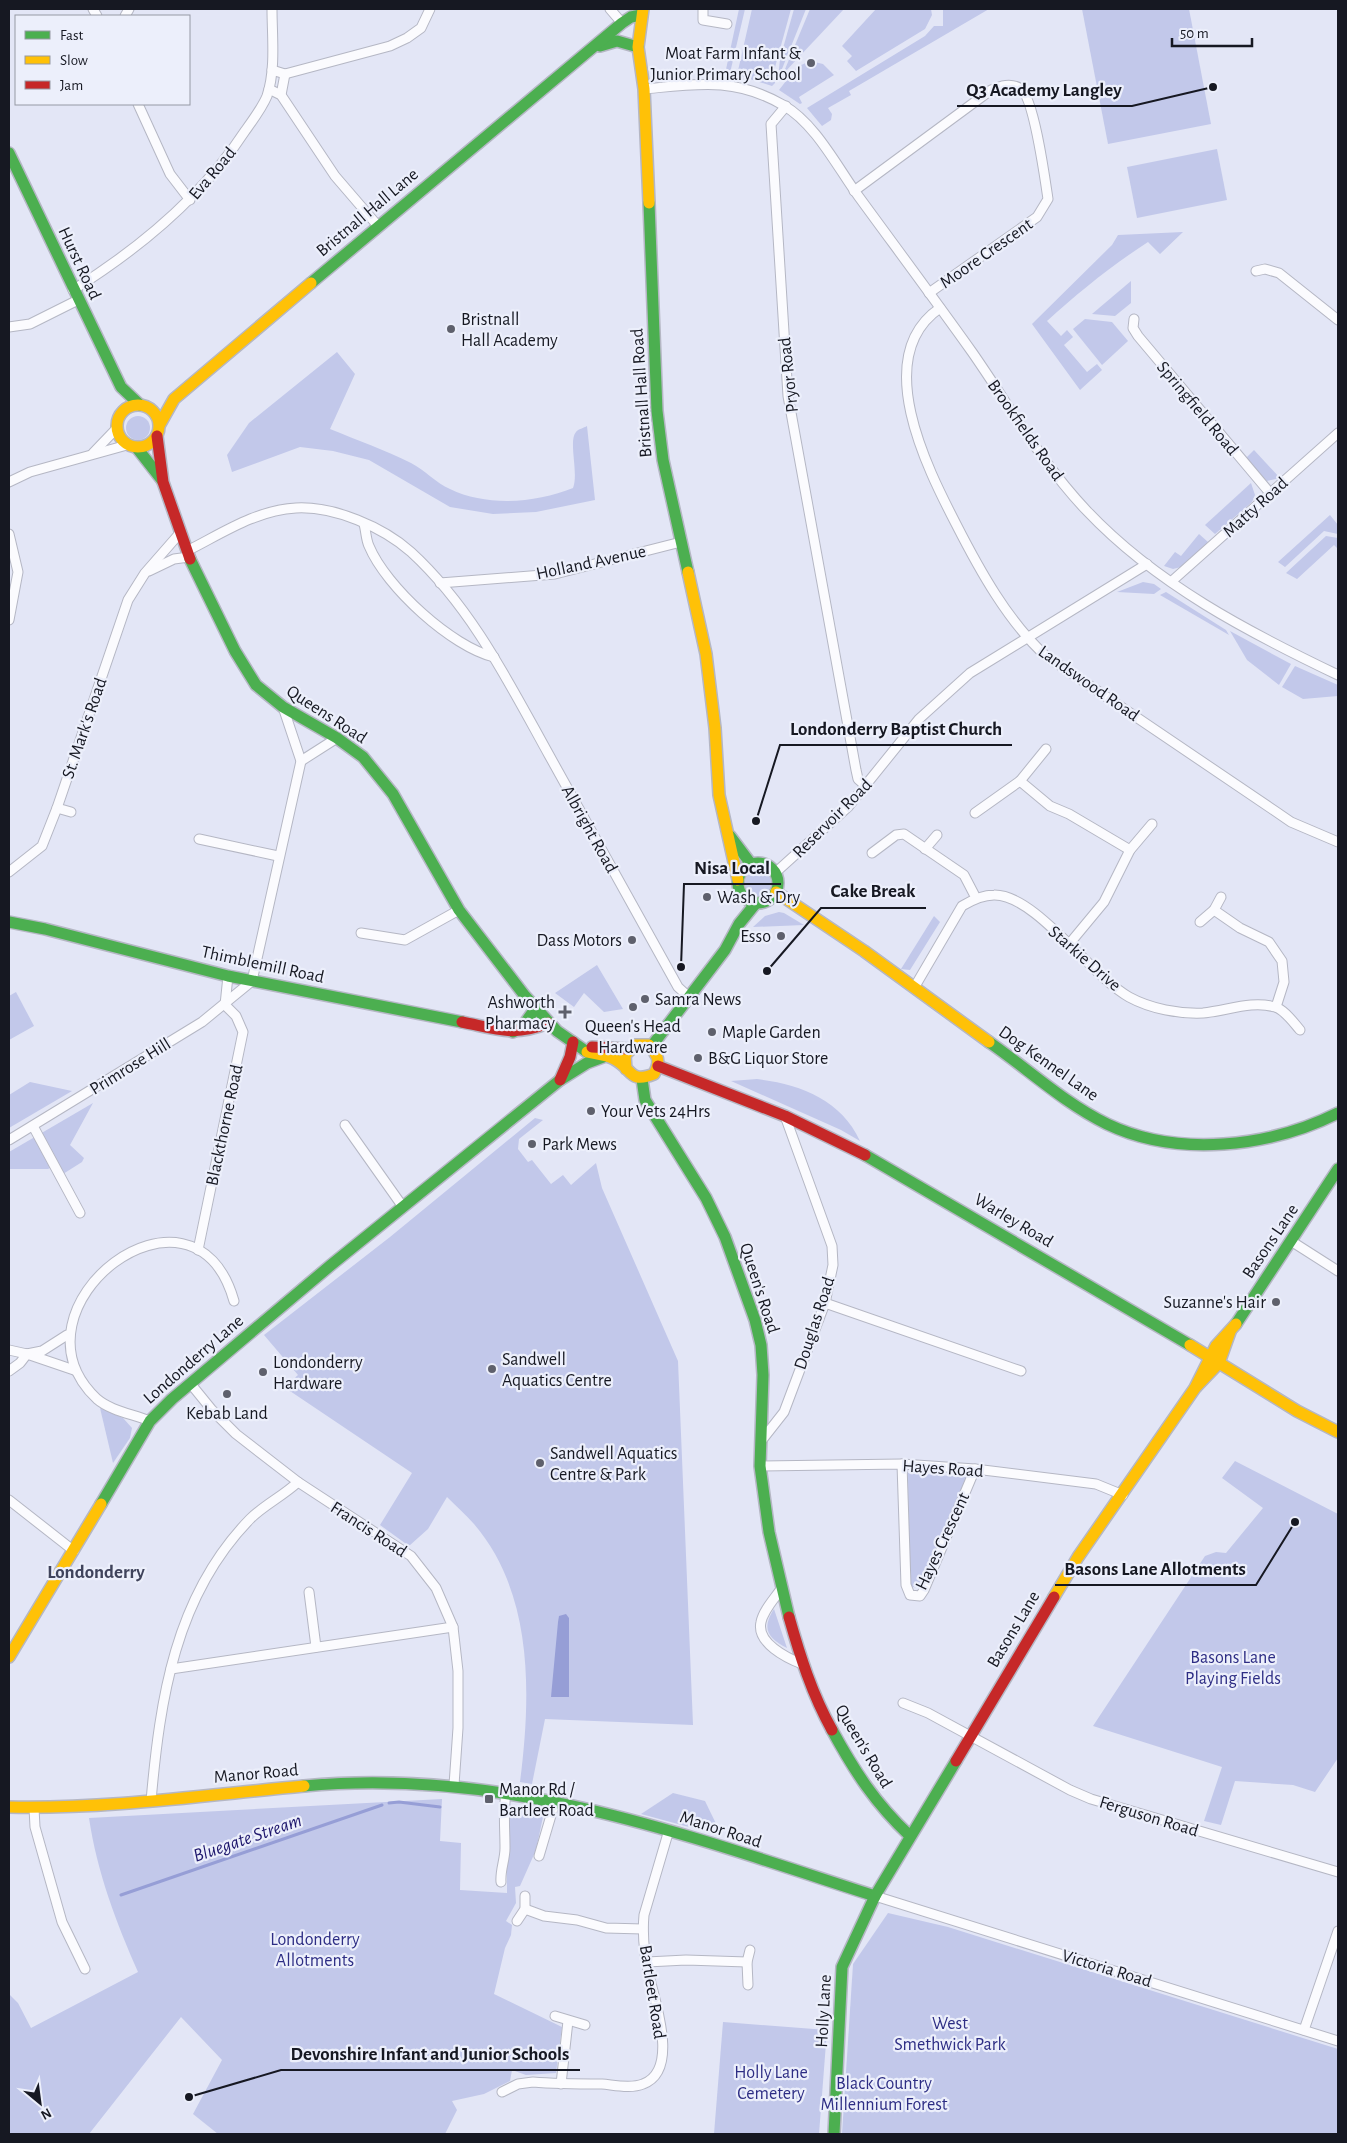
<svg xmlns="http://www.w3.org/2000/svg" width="1347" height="2143" viewBox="0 0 1347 2143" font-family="'Alegreya Sans',sans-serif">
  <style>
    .green { fill: #c2c8ea }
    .water { fill: #969ed6 }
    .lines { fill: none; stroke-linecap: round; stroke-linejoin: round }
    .stream { stroke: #969ed6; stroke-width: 3 }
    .street-casing { stroke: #b5b7c4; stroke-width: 11 }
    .fast-casing { stroke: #b5b7c4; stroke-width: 14 }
    .slow-casing { stroke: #b5b7c4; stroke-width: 14 }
    .jam-casing { stroke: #b5b7c4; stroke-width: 14 }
    .street { stroke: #fbfbfe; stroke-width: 9 }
    .fast { stroke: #4caf50; stroke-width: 11 }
    .slow { stroke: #ffc107; stroke-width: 11 }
    .jam { stroke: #c62828; stroke-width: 11 }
    .poi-dot { fill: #5e606c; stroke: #eceffb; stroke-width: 2 }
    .labels { text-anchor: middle; stroke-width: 4.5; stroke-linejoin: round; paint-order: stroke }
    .poi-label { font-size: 18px; fill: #161822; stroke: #eceffb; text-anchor: start }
    .street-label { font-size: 18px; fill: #161822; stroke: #eceffb }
    .park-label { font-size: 18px; fill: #2d2d84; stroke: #eceffb }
    .neighbourhood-label { font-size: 19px; font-weight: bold; fill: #40445c; stroke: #eceffb }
    .water-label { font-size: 19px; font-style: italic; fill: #1d166c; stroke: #eceffb }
    .leader { fill: none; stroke: #161822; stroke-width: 2 }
    .callout-dot { fill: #161822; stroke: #eceffb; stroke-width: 2 }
    .callout-label { font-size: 19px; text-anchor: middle; font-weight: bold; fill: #161822; stroke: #eceffb; stroke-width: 4.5; stroke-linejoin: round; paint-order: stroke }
  </style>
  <rect width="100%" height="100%" fill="#e3e6f6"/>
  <g class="green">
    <polygon points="739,9 745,9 730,73 725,74"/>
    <polygon points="752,9 791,9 774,71 775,83 772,86 737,75"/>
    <polygon points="794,9 806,9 778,79 780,59"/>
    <polygon points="810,9 844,9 783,74"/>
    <polygon points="876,9 931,9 932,15 925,29 856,71 847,61 852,56 842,46"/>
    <polygon points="943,9 989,9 849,91 851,95 828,108 832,114 831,120 822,126 807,108 925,36 934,26 943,26"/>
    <polygon points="1082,9 1189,9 1211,124 1108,144"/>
    <polygon points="810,61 823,64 834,75 799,97 802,103 800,104 779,90 797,67"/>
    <polygon points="1217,149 1227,200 1137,218 1127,167"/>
    <path d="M1183,232L1160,254L1148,242C1111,266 1079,292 1047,321L1061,336L1067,330L1073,337L1064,345L1087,372L1097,364L1102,370L1080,390L1032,324L1112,245L1118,235Z"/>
    <polygon points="1131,281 1131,303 1115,316 1092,314"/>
    <polygon points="1085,319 1112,322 1128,341 1102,365 1073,329"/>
    <path d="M337,352L355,374L330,429C357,440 385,450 411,463C425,470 436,483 450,489C487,507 536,503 573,488C579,473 568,441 576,432C578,429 584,428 587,426L595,500L536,512L493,514L450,507L369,460L333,451L300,447L232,472L227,455L249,423Z"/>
    <circle cx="138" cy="428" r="12"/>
    <polygon points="1254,450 1280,478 1267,481 1246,458"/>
    <polygon points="1251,483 1255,495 1252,502 1215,534 1205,525"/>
    <polygon points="1330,515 1338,525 1338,534 1324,531 1285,567 1278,562"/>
    <polygon points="1199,534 1208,542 1181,567 1173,569 1164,566 1175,552 1181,556"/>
    <polygon points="1326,536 1338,538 1338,549 1334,545 1297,579 1286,573"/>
    <polygon points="1143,582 1154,584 1161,589 1154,594 1117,592"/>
    <polygon points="1166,592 1226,630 1229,635 1160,595"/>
    <polygon points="1230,631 1291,664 1279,685 1247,660"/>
    <polygon points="1295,666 1338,685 1338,696 1303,699 1282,687"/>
    <circle cx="758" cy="883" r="13"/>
    <polygon points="779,912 784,913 804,925 753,927 765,916"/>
    <polygon points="934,916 940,922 910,970 901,969"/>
    <polygon points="597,965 623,1009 604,1012 584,993 574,1007 555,993"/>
    <polygon points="16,992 34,1026 9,1040 9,996"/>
    <path d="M757,1079C799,1084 841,1099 860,1141L841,1130L731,1081Z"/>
    <polygon points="30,1082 72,1091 9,1128 9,1095"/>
    <polygon points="93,1103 70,1145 84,1158 82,1162 63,1174 58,1164 48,1169 9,1169 9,1152"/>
    <path d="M535,1118L543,1120L519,1139L518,1149L528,1162L532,1160L551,1184L563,1175L571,1185L596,1163L602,1188L678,1361L693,1725L545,1719L532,1784L520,1782C531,1696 534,1594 474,1524C466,1515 456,1506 447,1497L428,1529L409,1546L380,1525L412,1473L284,1387L298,1375L264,1335L390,1237Z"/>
    <polygon points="100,1408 123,1418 132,1428 130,1438 113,1463"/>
    <polygon points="1235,1461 1338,1514 1338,1758 1315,1792 1293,1785 1235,1781 1221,1825 1204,1821 1222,1767 1093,1726 1205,1556 1216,1552 1226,1553 1263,1508 1222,1478"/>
    <polygon points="908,1473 966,1477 942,1539 920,1588 912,1587 909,1580"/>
    <path d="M774,1609L787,1648C768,1638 761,1629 774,1609Z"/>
    <polygon points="673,1793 705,1801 722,1836 641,1814"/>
    <path d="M442,1799L440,1841L461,1843L460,1890L507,1893V1804L544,1812L536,1850L520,1886L515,1887L516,1903L506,1921L512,1925L511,1935L505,1948L494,1994L562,2027L556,2073L526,2075L512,2070L510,2081L484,2094L452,2101L457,2110L445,2134H218L193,2114L222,2060L181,2017L89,2134H9V1994L18,2003L31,2028L138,1972C116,1922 97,1872 89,1818Z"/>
    <polygon points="888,1913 948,1927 1338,2049 1338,2134 842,2134 853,1964"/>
    <polygon points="723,2022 827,2030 819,2134 714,2134"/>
  </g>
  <polygon class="water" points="566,1614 569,1618 569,1697 551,1697 558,1622 559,1616"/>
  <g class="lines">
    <g class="stream">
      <polyline points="389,1803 399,1802 440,1807"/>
      <polyline points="121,1895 382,1805"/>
    </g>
    <g class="street-casing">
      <g id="street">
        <polyline points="93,9 97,16"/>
        <polyline points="610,9 622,23"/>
        <polyline points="703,9 703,20 727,24"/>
        <polyline points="125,16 129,9"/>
        <polyline points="272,70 285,74 390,46 407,38 421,28 430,9"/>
        <polyline points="269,89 281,95 335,176 378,226"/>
        <path d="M644,89C697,84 735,77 783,105C816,124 837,167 859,197C897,249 935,300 972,352C1009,405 1042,464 1087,511C1156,584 1248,632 1338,675"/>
        <polyline points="281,95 285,74"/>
        <polyline points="138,104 170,174 190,200"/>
        <polyline points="786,106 771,124 788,396 856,770 858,779 866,786"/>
        <path d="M854,191L991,90C1000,86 1011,82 1021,89C1034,99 1045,179 1048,199L1037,217L929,293"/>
        <polyline points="1256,271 1265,269 1279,273 1338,320"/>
        <path d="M73,290C140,248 202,197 245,131C253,120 262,108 267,96C276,69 272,36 272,9"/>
        <path d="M940,308C870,356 927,468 956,524C979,569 1008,622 1046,656L1275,811L1291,822L1338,842"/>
        <polyline points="1134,319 1133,328 1138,336 1270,493"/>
        <polyline points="9,327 30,324 78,300"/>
        <polyline points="93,453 117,428"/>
        <polyline points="9,482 30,472 127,445"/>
        <path d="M364,524C366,531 366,540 369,546C386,587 452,647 494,657"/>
        <polyline points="9,534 18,572 9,620"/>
        <path d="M187,551C221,534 256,510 296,508C334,506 383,527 411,552C472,608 509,683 549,755C592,832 635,910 678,987L690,998"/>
        <polyline points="149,571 174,559 189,557"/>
        <polyline points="1172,581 1338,433"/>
        <polyline points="440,583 555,574 681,542"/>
        <polyline points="301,761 337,738"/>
        <polyline points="1020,781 1050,806 1069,814 1130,850"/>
        <polyline points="57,808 71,812"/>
        <polyline points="975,813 1020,781 1046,749"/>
        <polyline points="199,839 278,856"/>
        <polyline points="925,849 937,835"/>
        <polyline points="872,853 896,835 904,834 964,875 976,898"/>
        <polyline points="9,872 42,846 57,808 128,600 145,573 180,533"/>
        <polyline points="775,873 848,807 919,719 970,673 1147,564"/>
        <polyline points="1214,910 1240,928 1269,942 1282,961 1284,982 1276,1007"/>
        <polyline points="1200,922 1214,910 1221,897"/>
        <polyline points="361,933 405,940 459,910"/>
        <polyline points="1070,943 1104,902 1130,850 1152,824"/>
        <path d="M914,988L962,906C972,900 982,895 994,895C1035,894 1091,976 1129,997C1151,1009 1179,1014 1203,1013C1227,1011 1251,1000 1275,1007C1285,1010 1293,1022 1300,1030"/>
        <polyline points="345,1125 403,1207"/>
        <polyline points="33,1126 80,1213"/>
        <polyline points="9,1140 202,1022 252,981 301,761 283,707"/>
        <polyline points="1291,1241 1338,1271"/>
        <polyline points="198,1250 243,1032 236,1016 225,1005 228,976"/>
        <polyline points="825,1303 1021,1371"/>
        <polyline points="9,1350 27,1354 74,1370"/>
        <polyline points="27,1354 42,1351 67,1335"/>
        <polyline points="9,1371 20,1363 27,1354"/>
        <polyline points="190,1383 212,1410 236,1434 298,1482 411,1556 436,1588 453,1627 458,1671 458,1728 454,1785"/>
        <path d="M150,1421C133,1414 111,1411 97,1399C0,1308 194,1159 234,1301"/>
        <polyline points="762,1440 784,1412 825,1303 833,1265 832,1246 785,1116"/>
        <polyline points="902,1464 906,1585 910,1595 920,1596 924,1590 975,1469"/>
        <polyline points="760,1466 902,1464 975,1469 1096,1484 1123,1495"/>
        <polyline points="9,1500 74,1551"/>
        <path d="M781,1589C774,1599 763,1611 761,1622C756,1643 787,1658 802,1664"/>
        <polyline points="309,1592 316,1647"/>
        <polyline points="171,1669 453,1627"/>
        <polyline points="903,1703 928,1713 1070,1790 1091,1799 1338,1872"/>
        <path d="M151,1801C160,1699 175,1596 250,1519C264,1505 283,1496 298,1482"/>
        <polyline points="34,1808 35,1827 62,1922 85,1969"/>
        <polyline points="539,1856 555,1802"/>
        <path d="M501,1882C500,1870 505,1860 505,1848C505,1829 503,1812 506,1793"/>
        <polyline points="875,1896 1338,2041"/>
        <polyline points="525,1909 544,1916 577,1920 606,1928 643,1929"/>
        <polyline points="517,1921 525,1909 525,1896"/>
        <polyline points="647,1962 686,1960 747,1962"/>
        <polyline points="748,1985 747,1962 750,1950"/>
        <polyline points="555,2016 585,2025"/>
        <polyline points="1304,2030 1338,1931"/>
        <polyline points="561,2084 568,2021"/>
        <path d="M502,2092L518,2084L533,2082C556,2084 579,2084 602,2084C614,2085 631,2089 643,2084C679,2071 656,2005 650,1979C645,1959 642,1936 644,1915L669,1830"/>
      </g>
    </g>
    <g class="fast-casing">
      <g id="fast">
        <polyline points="600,46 617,41 638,47"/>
        <polyline points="9,153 121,387 140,405"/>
        <polyline points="649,203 657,411 663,460 688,572"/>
        <polyline points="311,283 622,23 631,17 641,15"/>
        <polyline points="137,448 162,480"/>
        <polyline points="190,559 235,651 256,685 283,707 337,738 363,757 393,794 459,910 525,996 557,1031 587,1052"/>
        <polyline points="730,836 751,864"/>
        <circle cx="758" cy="883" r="20"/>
        <polyline points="9,922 45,929 228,976 462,1022"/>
        <polyline points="513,1032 525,1023 535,1009"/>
        <path d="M989,1042C1028,1069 1064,1103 1107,1124C1178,1158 1270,1147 1338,1113"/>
        <polyline points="651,1047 725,950 739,924 756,903"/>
        <polyline points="642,1079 645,1100 706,1198 725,1237 755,1320 761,1345 763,1375 760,1466 769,1532 789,1617"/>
        <polyline points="865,1155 1190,1345"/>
        <polyline points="1236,1324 1338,1169"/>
        <polyline points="101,1504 150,1421 172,1399 331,1265 560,1080 587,1063 603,1057"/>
        <path d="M832,1730C855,1772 875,1803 910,1836"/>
        <path d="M304,1786C506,1767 686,1835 875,1896"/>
        <polyline points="834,2134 842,1967 875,1896 956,1761"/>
      </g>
    </g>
    <g class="slow-casing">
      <g id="slow">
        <polyline points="643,9 638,47 644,89 649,203"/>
        <circle cx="138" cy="426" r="21"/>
        <polyline points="160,424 174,399 311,283"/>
        <polyline points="688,572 706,654 715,728 719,795 738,880"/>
        <polyline points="776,892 864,951 989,1042"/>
        <path d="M587,1052C595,1054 607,1055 614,1059C633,1069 629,1084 654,1074C661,1061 658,1056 649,1045H635L625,1055L626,1069"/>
        <polyline points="1190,1345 1297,1411 1338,1432"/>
        <polyline points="1196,1387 1219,1363 1230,1332"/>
        <polyline points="1054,1597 1078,1557 1195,1388 1216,1346 1236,1324"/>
        <polyline points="9,1657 101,1504"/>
        <path d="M9,1807C108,1809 206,1795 304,1786"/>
      </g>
    </g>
    <g class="jam-casing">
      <g id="jam">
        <polyline points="157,436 163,482 190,559"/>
        <path d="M462,1022C497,1029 514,1037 548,1023"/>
        <polyline points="592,1047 629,1049"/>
        <polyline points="658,1066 785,1116 865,1155"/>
        <polyline points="560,1080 570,1057 573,1042"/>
        <path d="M789,1617C800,1656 812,1694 832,1730"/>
        <polyline points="956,1761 1054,1597"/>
      </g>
    </g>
    <use href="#street" class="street"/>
    <use href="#fast" class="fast"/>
    <use href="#slow" class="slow"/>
    <use href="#jam" class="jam"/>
  </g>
  <g class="poi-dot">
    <circle cx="811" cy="63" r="5"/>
    <circle cx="451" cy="329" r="5"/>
    <circle cx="707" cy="897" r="5"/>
    <circle cx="781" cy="936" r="5"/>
    <circle cx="632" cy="940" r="5"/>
    <circle cx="645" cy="999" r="5"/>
    <circle cx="633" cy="1007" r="5"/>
    <path d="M562.5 1004.5h5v5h5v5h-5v5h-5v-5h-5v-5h5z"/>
    <circle cx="712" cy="1032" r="5"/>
    <circle cx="698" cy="1058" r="5"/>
    <circle cx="591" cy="1111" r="5"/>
    <circle cx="532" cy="1144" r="5"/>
    <circle cx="1276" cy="1302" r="5"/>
    <circle cx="492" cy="1369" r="5"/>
    <circle cx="263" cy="1372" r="5"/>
    <circle cx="227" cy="1394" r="5"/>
    <circle cx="540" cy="1463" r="5"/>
    <rect x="484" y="1794" width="10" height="10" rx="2.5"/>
  </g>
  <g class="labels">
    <g class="poi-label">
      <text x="801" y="59" text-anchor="end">Moat Farm Infant &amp;<tspan x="801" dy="21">Junior Primary School</tspan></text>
      <text x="461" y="325">Bristnall<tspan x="461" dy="21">Hall Academy</tspan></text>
      <text x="717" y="903">Wash &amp; Dry</text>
      <text x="771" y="942" text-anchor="end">Esso</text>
      <text x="622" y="946" text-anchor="end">Dass Motors</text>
      <text x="655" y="1005">Samra News</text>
      <text x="555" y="1008" text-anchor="end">Ashworth<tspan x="555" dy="21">Pharmacy</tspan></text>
      <text x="633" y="1032" text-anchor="middle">Queen's Head<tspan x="633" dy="21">Hardware</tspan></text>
      <text x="722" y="1038">Maple Garden</text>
      <text x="708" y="1064">B&amp;G Liquor Store</text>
      <text x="601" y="1117">Your Vets 24Hrs</text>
      <text x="542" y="1150">Park Mews</text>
      <text x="1266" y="1308" text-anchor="end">Suzanne's Hair</text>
      <text x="502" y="1365">Sandwell<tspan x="502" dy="21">Aquatics Centre</tspan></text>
      <text x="273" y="1368">Londonderry<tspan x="273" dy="21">Hardware</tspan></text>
      <text x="227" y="1419" text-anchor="middle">Kebab Land</text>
      <text x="550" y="1459">Sandwell Aquatics<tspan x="550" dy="21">Centre &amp; Park</tspan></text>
      <text x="499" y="1795">Manor Rd /<tspan x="499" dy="21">Bartleet Road</tspan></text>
    </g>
    <g class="street-label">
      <text transform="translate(212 173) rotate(-50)" y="6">Eva Road</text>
      <text transform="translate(367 212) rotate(-40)" y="6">Bristnall Hall Lane</text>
      <text transform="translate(986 253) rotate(-35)" y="6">Moore Crescent</text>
      <text transform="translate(80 263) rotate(65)" y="6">Hurst Road</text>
      <text transform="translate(788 375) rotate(-96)" y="6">Pryor Road</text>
      <text transform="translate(641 393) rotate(-94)" y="6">Bristnall Hall Road</text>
      <text transform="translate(1198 408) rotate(50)" y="6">Springfield Road</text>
      <text transform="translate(1026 430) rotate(55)" y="6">Brookfields Road</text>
      <text transform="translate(1255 507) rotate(-42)" y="6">Matty Road</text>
      <text transform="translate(591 562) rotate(-12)" y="6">Holland Avenue</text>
      <text transform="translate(1089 683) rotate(35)" y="6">Landswood Road</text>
      <text transform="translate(327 714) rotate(33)" y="6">Queens Road</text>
      <text transform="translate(84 728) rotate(-71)" y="6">St. Mark's Road</text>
      <text transform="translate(832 818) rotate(-45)" y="6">Reservoir Road</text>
      <text transform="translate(590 829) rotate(61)" y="6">Albright Road</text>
      <text transform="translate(1085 958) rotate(41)" y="6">Starkie Drive</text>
      <text transform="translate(263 964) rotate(12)" y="6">Thimblemill Road</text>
      <text transform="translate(1049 1063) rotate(35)" y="6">Dog Kennel Lane</text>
      <text transform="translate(130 1066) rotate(-32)" y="6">Primrose Hill</text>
      <text transform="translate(224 1125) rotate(-78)" y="6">Blackthorne Road</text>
      <text transform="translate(1014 1220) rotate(31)" y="6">Warley Road</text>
      <text transform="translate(1270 1241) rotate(-56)" y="6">Basons Lane</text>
      <text transform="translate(760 1288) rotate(72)" y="6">Queen's Road</text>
      <text transform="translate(814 1323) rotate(-72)" y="6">Douglas Road</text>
      <text transform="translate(193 1359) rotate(-41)" y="6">Londonderry Lane</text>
      <text transform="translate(943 1468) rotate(4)" y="6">Hayes Road</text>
      <text transform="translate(369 1529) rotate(33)" y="6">Francis Road</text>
      <text transform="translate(942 1541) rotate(-65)" y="6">Hayes Crescent</text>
      <text transform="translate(1013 1629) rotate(-59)" y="6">Basons Lane</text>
      <text transform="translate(864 1746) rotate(59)" y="6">Queen's Road</text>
      <text transform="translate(256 1773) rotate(-5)" y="6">Manor Road</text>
      <text transform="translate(1149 1816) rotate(17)" y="6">Ferguson Road</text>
      <text transform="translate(721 1829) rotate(18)" y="6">Manor Road</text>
      <text transform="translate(1107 1968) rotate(17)" y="6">Victoria Road</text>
      <text transform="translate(653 1992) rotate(81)" y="6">Bartleet Road</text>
      <text transform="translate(823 2011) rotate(-87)" y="6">Holly Lane</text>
    </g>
    <g class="park-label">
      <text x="1233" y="1663">Basons Lane<tspan x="1233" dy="21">Playing Fields</tspan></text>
      <text x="315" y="1945">Londonderry<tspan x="315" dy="21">Allotments</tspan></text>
      <text x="950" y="2029">West<tspan x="950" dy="21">Smethwick Park</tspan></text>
      <text x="771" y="2078">Holly Lane<tspan x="771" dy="21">Cemetery</tspan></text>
      <text x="884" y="2089">Black Country<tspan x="884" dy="21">Millennium Forest</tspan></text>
    </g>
    <g class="neighbourhood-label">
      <text x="96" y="1578">Londonderry</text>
    </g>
    <g class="water-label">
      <text transform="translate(247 1837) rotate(-19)" y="7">Bluegate Stream</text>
    </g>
  </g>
  <path class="leader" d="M1213 87L1132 106H957M756 821L780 745H1012M681 967L684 884H781M767 971L821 908H926M1295 1522L1256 1585H1055M189 2097L281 2070H580"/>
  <g class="callout-dot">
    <circle cx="1213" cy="87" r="5"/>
    <circle cx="756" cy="821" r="5"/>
    <circle cx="681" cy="967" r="5"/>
    <circle cx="767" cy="971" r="5"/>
    <circle cx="1295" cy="1522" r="5"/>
    <circle cx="189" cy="2097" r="5"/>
  </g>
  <g class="callout-label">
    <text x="1044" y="96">Q3 Academy Langley</text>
    <text x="896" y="735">Londonderry Baptist Church</text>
    <text x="732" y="874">Nisa Local</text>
    <text x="873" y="897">Cake Break</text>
    <text x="1155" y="1575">Basons Lane Allotments</text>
    <text x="430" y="2060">Devonshire Infant and Junior Schools</text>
  </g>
  <rect width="1347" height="2143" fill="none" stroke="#161822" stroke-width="20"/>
  <rect x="15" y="15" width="175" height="90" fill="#eceffb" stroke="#9699a4"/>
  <rect x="25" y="31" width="25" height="8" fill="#4caf50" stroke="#9699a4"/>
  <text x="60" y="40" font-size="15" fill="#161822">Fast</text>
  <rect x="25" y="56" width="25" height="8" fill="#ffc107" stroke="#9699a4"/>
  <text x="60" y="65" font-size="15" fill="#161822">Slow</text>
  <rect x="25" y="81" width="25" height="8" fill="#c62828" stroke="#9699a4"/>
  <text x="60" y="90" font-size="15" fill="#161822">Jam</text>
  <g transform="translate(40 2103) rotate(151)" stroke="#eceffb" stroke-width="4" paint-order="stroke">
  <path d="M0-4L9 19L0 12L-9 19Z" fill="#161822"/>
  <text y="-8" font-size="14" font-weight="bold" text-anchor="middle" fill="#161822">N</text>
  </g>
  <path d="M1172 38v8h80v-8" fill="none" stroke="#161822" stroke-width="2.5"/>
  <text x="1180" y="38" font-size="15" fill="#161822" stroke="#eceffb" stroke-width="4" paint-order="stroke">50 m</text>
</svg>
